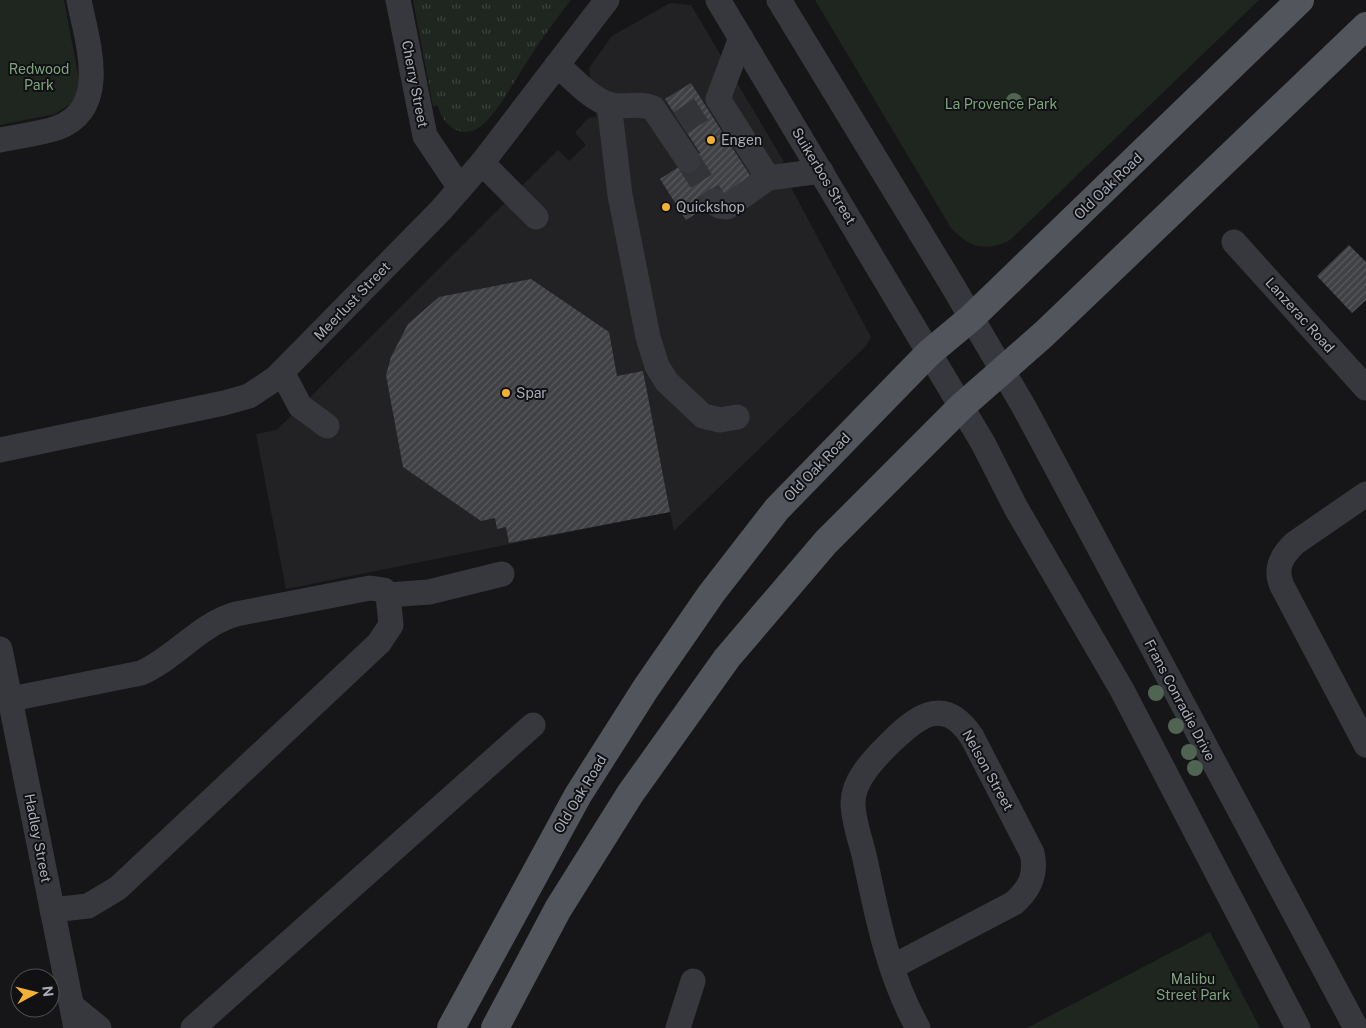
<svg xmlns="http://www.w3.org/2000/svg" width="1366" height="1028" viewBox="0 0 1366 1028" font-family="'Public Sans',sans-serif">
  <style>
    .built { fill: #222225 }
    .grass { fill: url(#grass-tufts) }
    .park { fill: #1e261f }
    .building { fill: url(#building-hatch) }
    .lines { fill: none; stroke-linecap: round; stroke-linejoin: round }
    .minor-tunnel { stroke: #333438; stroke-width: 25; stroke-dasharray: 25 12; stroke-linecap: butt }
    .minor { stroke: #37383d; stroke-width: 25 }
    .major { stroke: #53555c; stroke-width: 28 }
    .tree { fill: #506452 }
    .poi-dot { fill: #f2b134; stroke: #111113; stroke-width: 2 }
    .labels { text-anchor: middle; stroke-width: 4; stroke-linejoin: round; paint-order: stroke }
    .park-label { font-size: 14px; fill: #7fa381; stroke: #111113 }
    .street-label { font-size: 14px; fill: #a8adb8; stroke: #111113 }
    .poi-label { font-size: 14px; fill: #a8adb8; stroke: #111113; text-anchor: start }
  </style>
  <defs>
    <pattern id="grass-tufts" width="24" height="20" patternUnits="userSpaceOnUse" patternTransform="scale(1.25)"><rect width="24" height="20" fill="#1e261f"/><path d="M3 7l-1-3M5 7V3M7 7l1-3M15 17l-1-3M17 17v-4M19 17l1-3" fill="none" stroke="#3c433d"/></pattern>
    <pattern id="building-hatch" width="6" height="6" patternUnits="userSpaceOnUse" patternTransform="scale(1.25)"><rect width="6" height="6" fill="#404145"/><path d="M-1 1l2-2M0 6l6-6M5 7l2-2" fill="none" stroke="#595a5e"/></pattern>
  </defs>
  <rect width="100%" height="100%" fill="#161618"/>
  <polygon class="built" points="670,3 691,5 784,162 779,165 871,337 866,346 674,531 670,512 286,589 256,434 277,430 558,150 569,161 586,145 575,133 588,118 596,117 589,68 612,36"/>
  <path class="grass" d="M413,0H571C553,23 535,48 520,73C509,90 497,113 481,126C462,141 442,125 438,106H433Z"/>
  <g class="park">
    <polygon points="0,0 64,0 79,80 75,97 70,104 55,114 0,125"/>
    <path d="M815,0H1259L1010,240C985,253 969,247 951,228Z"/>
    <polygon points="1210,932 1260,1028 1027,1028 1206,934"/>
  </g>
  <g class="building">
    <polygon points="691,83 751,177 686,220 660,179 700,153 665,99"/>
    <polygon points="1349,245 1366,262 1366,300 1352,313 1317,276"/>
    <polygon points="531,279 609,332 617,376 643,371 670,512 509,543 506,527 497,529 495,518 481,521 403,467 386,375 391,357 408,324 439,297"/>
  </g>
  <g class="lines">
    <g class="minor-tunnel">
      <polyline points="680,123 706,106"/>
      <polyline points="688,160 714,201"/>
    </g>
    <g class="minor">
      <polyline points="398,0 425,136 460,188"/>
      <polyline points="718,0 983,443 1016,508 1122,690 1298,1028"/>
      <polyline points="779,0 951,283 1024,407 1356,1028"/>
      <polyline points="741,38 718,99 768,178 821,171"/>
      <path d="M557,65C573,78 591,100 611,105C626,108 639,102 653,108L688,160"/>
      <polyline points="609,104 620,195 648,337 657,366 667,382 703,416 720,420 737,417"/>
      <path d="M0,140C19,136 39,134 57,128C111,108 87,41 79,0"/>
      <polyline points="482,163 536,217"/>
      <polyline points="714,201 719,206 727,207 768,178"/>
      <polyline points="1234,242 1366,388"/>
      <polyline points="282,372 300,406 327,426"/>
      <polyline points="0,450 224,403 249,396 276,378 441,210 482,163 607,0"/>
      <path d="M1366,494L1295,543C1282,555 1274,568 1282,586L1366,745"/>
      <polyline points="388,595 429,592 502,574"/>
      <polyline points="0,649 76,1028"/>
      <path d="M11,699L141,673C175,658 200,624 236,614L370,588L384,590L388,595L391,625L379,643L118,888L88,906L52,910"/>
      <path d="M892,967L1014,903C1030,889 1037,874 1032,853L972,737C943,693 915,718 887,746C872,761 853,781 853,803C853,821 861,841 865,859C877,916 889,977 918,1028"/>
      <polyline points="72,1006 99,1028"/>
      <polyline points="193,1028 533,725"/>
      <polyline points="678,1028 693,981"/>
    </g>
    <g class="major">
      <polyline points="451,1028 578,795 646,688 711,594 777,509 929,353 971,318 1300,0"/>
      <polyline points="495,1028 558,909 630,794 727,658 826,542 962,406 1044,334 1366,26"/>
    </g>
  </g>
  <g class="tree">
    <circle cx="1014" cy="101" r="8"/>
    <circle cx="1156" cy="693" r="8"/>
    <circle cx="1176" cy="726" r="8"/>
    <circle cx="1189" cy="752" r="8"/>
    <circle cx="1195" cy="768" r="8"/>
  </g>
  <g class="poi-dot">
    <circle cx="711" cy="140" r="5"/>
    <circle cx="666" cy="207" r="5"/>
    <circle cx="506" cy="393" r="5"/>
  </g>
  <g class="labels">
    <g class="park-label">
      <text x="39" y="74">Redwood<tspan x="39" dy="16">Park</tspan></text>
      <text x="1001" y="109">La Provence Park</text>
      <text x="1193" y="984">Malibu<tspan x="1193" dy="16">Street Park</tspan></text>
    </g>
    <g class="street-label">
      <text transform="translate(415 84) rotate(79)" y="5">Cherry Street</text>
      <text transform="translate(824 176) rotate(59)" y="5">Suikerbos Street</text>
      <text transform="translate(1108 186) rotate(-44)" y="5">Old Oak Road</text>
      <text transform="translate(352 301) rotate(-46)" y="5">Meerlust Street</text>
      <text transform="translate(1300 315) rotate(48)" y="5">Lanzerac Road</text>
      <text transform="translate(817 467) rotate(-46)" y="5">Old Oak Road</text>
      <text transform="translate(1180 700) rotate(62)" y="5">Frans Conradie Drive</text>
      <text transform="translate(988 770) rotate(61)" y="5">Nelson Street</text>
      <text transform="translate(580 794) rotate(-59)" y="5">Old Oak Road</text>
      <text transform="translate(38 838) rotate(79)" y="5">Hadley Street</text>
    </g>
    <g class="poi-label">
      <text x="721" y="145">Engen</text>
      <text x="676" y="212">Quickshop</text>
      <text x="516" y="398">Spar</text>
    </g>
  </g>
  <g transform="translate(35 993) rotate(83)"><circle r="24" fill="#111113" stroke="#4d4f55"/>
  <path d="M0-4L9 19L0 12L-9 19Z" fill="#f2b134"/>
  <text y="-8" font-size="14" font-weight="bold" text-anchor="middle" fill="#a8adb8">N</text>
  </g>
</svg>
